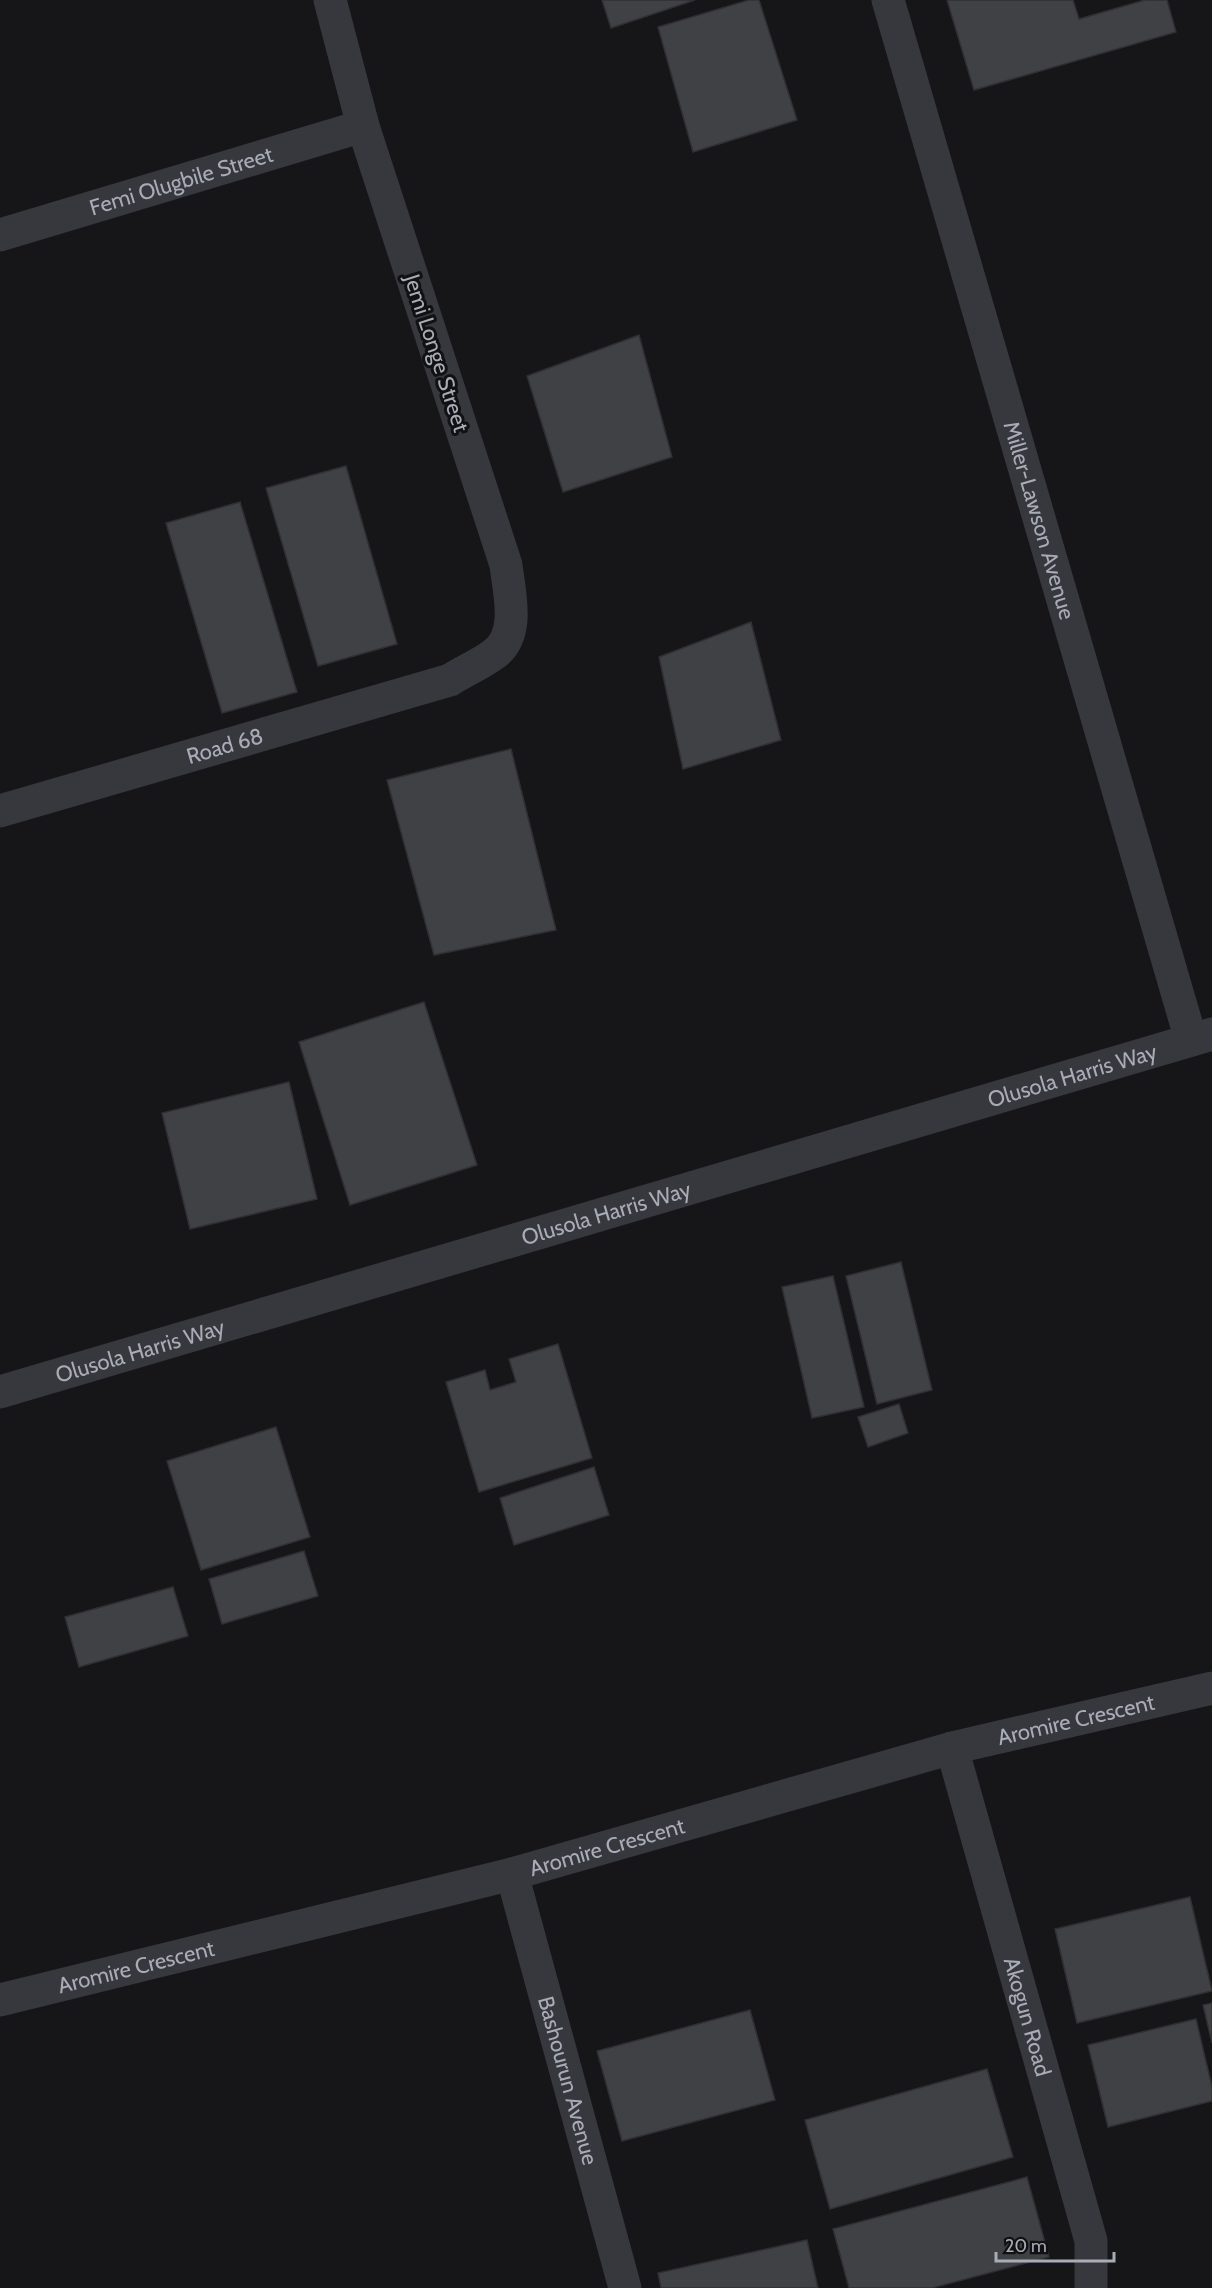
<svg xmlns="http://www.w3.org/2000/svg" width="1212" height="2288" viewBox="0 0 1212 2288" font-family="Cabin,sans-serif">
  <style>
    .building { fill: #404145; stroke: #303034; stroke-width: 1.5 }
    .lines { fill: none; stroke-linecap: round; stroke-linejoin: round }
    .street { stroke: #37383d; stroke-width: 33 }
    .labels { text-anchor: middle; stroke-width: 6; stroke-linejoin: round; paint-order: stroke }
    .street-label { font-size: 22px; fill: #a8acb7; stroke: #111113 }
  </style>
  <rect width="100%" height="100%" fill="#161618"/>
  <g class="building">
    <polygon points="602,0 695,0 611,28"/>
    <polygon points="749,0 759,0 797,120 693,152 658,27"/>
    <polygon points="947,0 1073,0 1079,19 1145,0 1167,0 1176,32 974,90"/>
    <polygon points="639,335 672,457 563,492 527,376"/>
    <polygon points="346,466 397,644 318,666 266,488"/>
    <polygon points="240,502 297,692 222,713 166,523"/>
    <polygon points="751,622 781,740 683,769 659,657"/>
    <polygon points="511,749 556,930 434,955 387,780"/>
    <polygon points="424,1002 477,1165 350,1205 299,1042"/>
    <polygon points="289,1082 317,1199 190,1229 162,1113"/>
    <polygon points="901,1262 932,1390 877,1404 846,1276"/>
    <polygon points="833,1276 864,1407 812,1418 782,1287"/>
    <polygon points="558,1344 592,1458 479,1492 446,1382 485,1370 490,1390 516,1382 509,1359"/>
    <polygon points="899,1404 908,1433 868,1447 858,1417"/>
    <polygon points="276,1427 310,1537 201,1570 167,1461"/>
    <polygon points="594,1467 609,1515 514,1545 500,1498"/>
    <polygon points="304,1551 318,1596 222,1624 209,1579"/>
    <polygon points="173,1587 188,1636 79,1667 65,1617"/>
    <polygon points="1190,1897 1212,1991 1077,2023 1055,1929"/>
    <polygon points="1212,2003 1212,2043 1203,2005"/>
    <polygon points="750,2010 775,2100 622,2141 597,2051"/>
    <polygon points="1196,2019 1212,2087 1212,2101 1108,2127 1088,2045"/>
    <polygon points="987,2069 1013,2157 830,2209 805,2120"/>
    <polygon points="1027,2177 1049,2257 932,2288 849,2288 833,2229"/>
    <polygon points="807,2240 818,2288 661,2288 658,2273"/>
  </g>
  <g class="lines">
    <g class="street">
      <path id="s1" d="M888,0L1191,1040"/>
      <path id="s2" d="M0,235L363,126"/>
      <path id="s3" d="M0,811L450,680C464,671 481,664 494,654C521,635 509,592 506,565L363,126L330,0"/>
      <path id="s4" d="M0,1392L1212,1034"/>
      <path id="s5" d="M952,1748L1091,2241V2288"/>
      <path id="s6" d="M512,1874L625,2288"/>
      <path id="s7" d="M0,2000L512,1874L952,1748L1212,1688"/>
    </g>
  </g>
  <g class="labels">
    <g class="street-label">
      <text dy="8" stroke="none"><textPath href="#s2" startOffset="189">Femi Olugbile Street</textPath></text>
      <text transform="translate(437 353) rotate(72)" y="8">Jemi Longe Street</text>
      <text dy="8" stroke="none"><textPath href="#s1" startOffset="542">Miller-Lawson Avenue</textPath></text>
      <text dy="8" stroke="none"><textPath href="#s3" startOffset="234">Road 68</textPath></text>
      <text dy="8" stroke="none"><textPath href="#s4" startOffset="1118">Olusola Harris Way</textPath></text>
      <text dy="8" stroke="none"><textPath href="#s4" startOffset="632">Olusola Harris Way</textPath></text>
      <text dy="8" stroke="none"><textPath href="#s4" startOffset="146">Olusola Harris Way</textPath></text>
      <text dy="8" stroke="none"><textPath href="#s7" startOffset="1112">Aromire Crescent</textPath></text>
      <text dy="8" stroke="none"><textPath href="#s7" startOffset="626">Aromire Crescent</textPath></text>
      <text dy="8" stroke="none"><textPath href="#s7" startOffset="140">Aromire Crescent</textPath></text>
      <text dy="8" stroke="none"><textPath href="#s5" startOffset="279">Akogun Road</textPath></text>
      <text dy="8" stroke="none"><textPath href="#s6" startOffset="214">Bashourun Avenue</textPath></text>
    </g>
  </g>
  <path d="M996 2252v9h118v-9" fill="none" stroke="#a8acb7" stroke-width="3"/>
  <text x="1005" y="2252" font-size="18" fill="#a8acb7" stroke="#111113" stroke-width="4.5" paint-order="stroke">20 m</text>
</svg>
